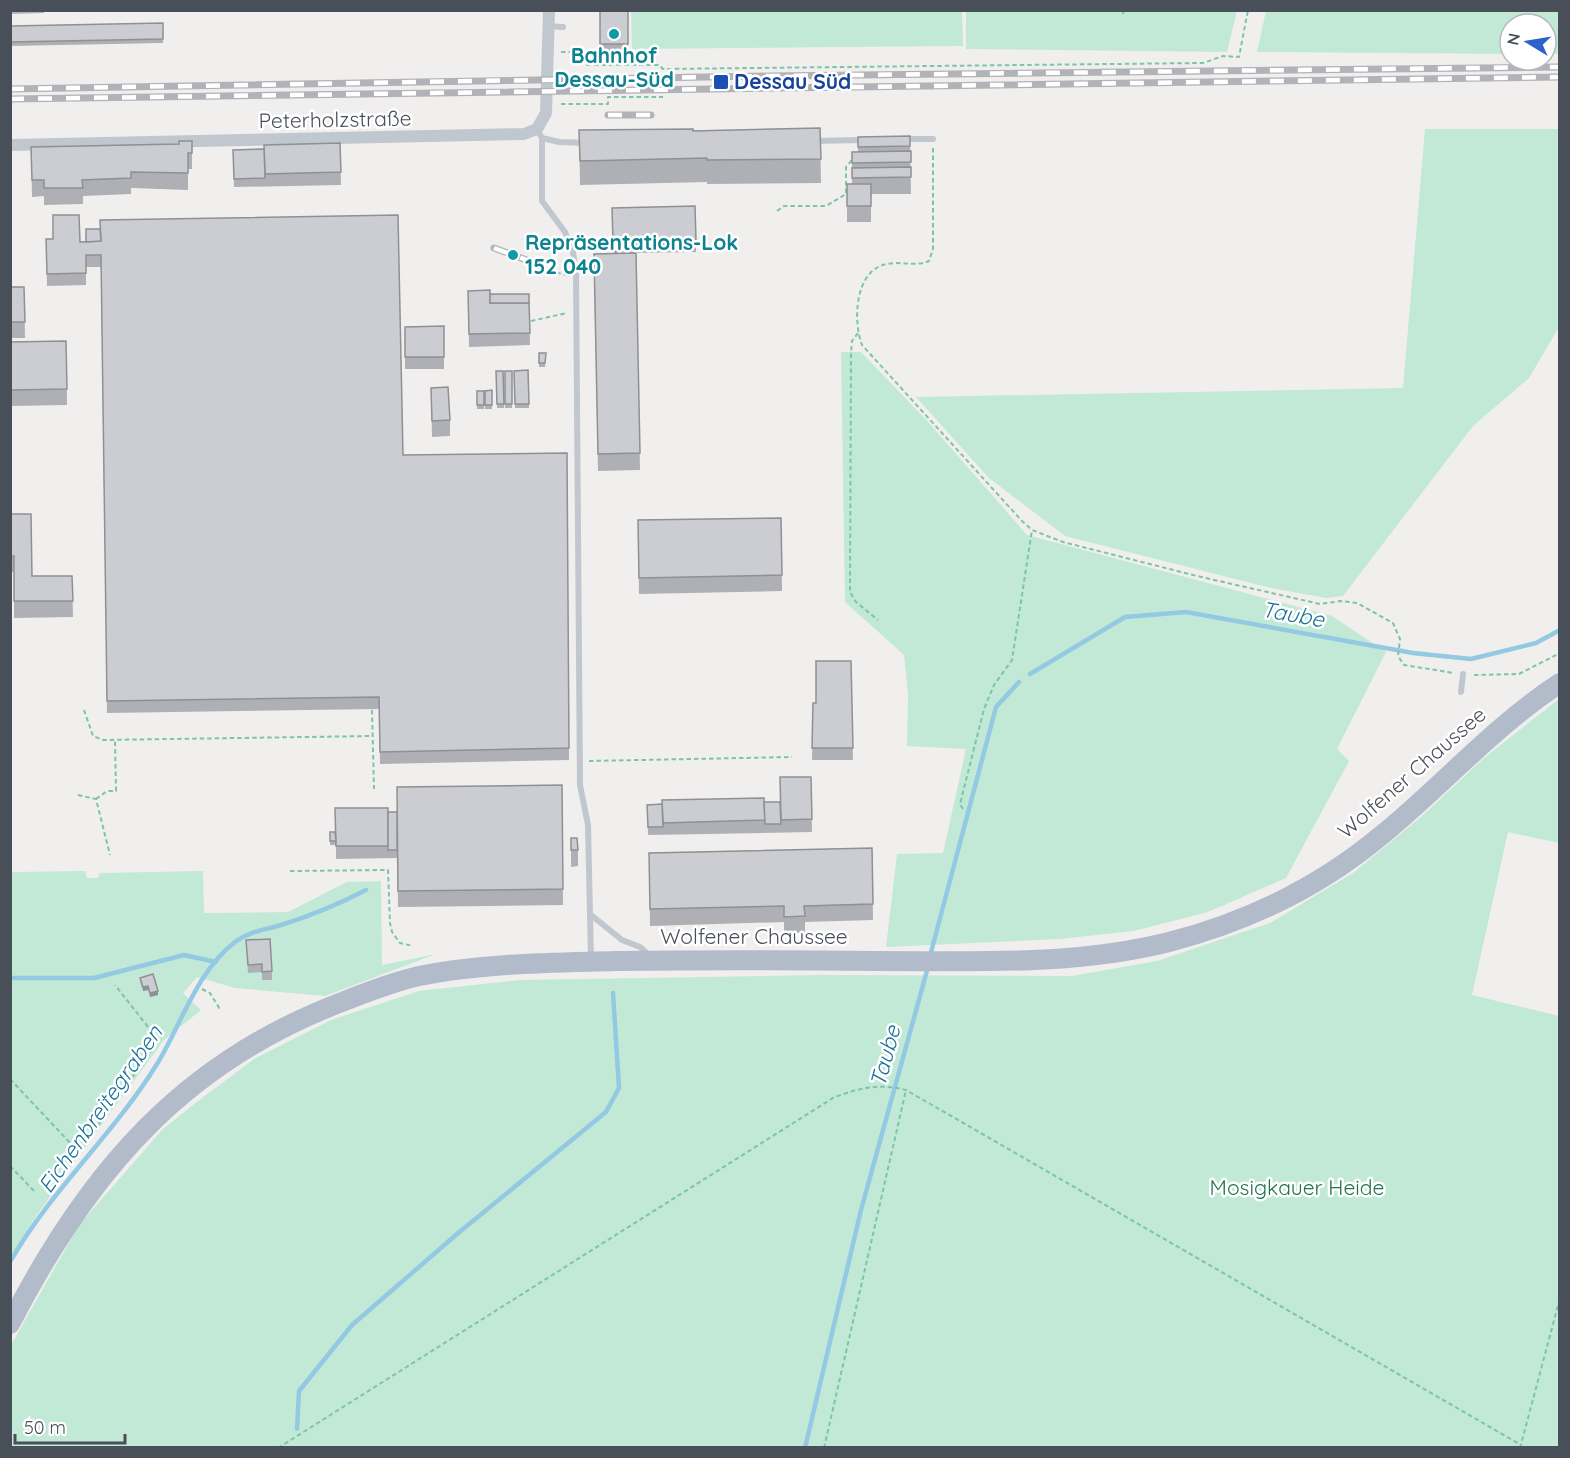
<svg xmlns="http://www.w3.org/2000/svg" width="1570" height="1458" viewBox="0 0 1570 1458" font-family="Quicksand,sans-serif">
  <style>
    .green { fill: #c1e9d5 }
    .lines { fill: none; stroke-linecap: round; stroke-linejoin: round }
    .stream { stroke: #93c9e2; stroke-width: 4.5 }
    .path { stroke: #7dc4a9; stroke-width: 2; stroke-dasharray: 4.5 3; stroke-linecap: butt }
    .lane { stroke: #c0c7cf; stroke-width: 6 }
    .street { stroke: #c0c7cf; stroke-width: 12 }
    .primary { stroke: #b1bbca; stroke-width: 20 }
    .rail-casing { stroke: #b1b3b8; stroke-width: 7 }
    .rail { stroke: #fff; stroke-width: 4.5; stroke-dasharray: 14; stroke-linecap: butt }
    .wall { fill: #afb0b5 }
    .shaded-wall { fill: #8f9093 }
    .building { fill: #cccdd2; stroke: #8f9093; stroke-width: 1.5 }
    .culture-dot { fill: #0f9aa8; stroke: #fff; stroke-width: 2 }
    .transit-dot { fill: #1a4fb4; stroke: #fff; stroke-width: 2 }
    .labels { text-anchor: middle; stroke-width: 5; stroke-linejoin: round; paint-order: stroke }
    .culture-label { font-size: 21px; font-weight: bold; fill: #0d838f; stroke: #fff }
    .transit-label { font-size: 21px; font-weight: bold; fill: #164399; stroke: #fff; text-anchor: start }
    .street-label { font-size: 21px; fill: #484f59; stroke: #fff }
    .park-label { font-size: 21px; fill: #217253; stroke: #fff }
    .water-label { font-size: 22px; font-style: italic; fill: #1c7199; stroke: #fff }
  </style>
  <rect width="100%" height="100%" fill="#f1efee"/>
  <g class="green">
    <polygon points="631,11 962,11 963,46 632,49"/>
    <polygon points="966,11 966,10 1237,11 1227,52 966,49"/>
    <polygon points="1266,11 1559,11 1559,54 1546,54 1546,24 1510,24 1510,54 1257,52"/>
    <polygon points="1425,129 1559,129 1559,327 1529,378 1473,426 1343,596 1326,598 1271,588 1065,536 989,478 916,397 1403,388"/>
    <polygon points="841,352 861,352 929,423 1027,535 1332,616 1386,652 1337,749 1349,761 1286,878 1208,912 1134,931 1059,939 886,947 897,854 943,853 966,749 907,746 908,695 904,655 845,602"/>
    <polygon points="1559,699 1559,843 1508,832 1472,995 1559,1016 1559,1447 11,1448 11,1345 79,1225 163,1129 198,1101 254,1059 331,1020 419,991 519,980 823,975 1072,976 1157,961 1270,923 1353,873 1421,817 1484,758"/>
    <polygon points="85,871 87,878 98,878 100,873 203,871 204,913 288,912 347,882 381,881 382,965 436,954 325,996 235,988 197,977 183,993 201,1010 164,1040 77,1158 33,1221 11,1261 11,872"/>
  </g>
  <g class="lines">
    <g class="stream">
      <polyline points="1030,674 1125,617 1186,612 1413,653 1471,659 1536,643 1560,630"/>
      <polyline points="930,956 996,707 1019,682"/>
      <polyline points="10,978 94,978 184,955 216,962"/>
      <path d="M10,1262C51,1190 114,1134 157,1064C181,1025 197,971 235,942C249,931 265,930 281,925C310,916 339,904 366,890"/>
      <polyline points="297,1429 299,1391 352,1325 457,1234 606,1112 619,1088 613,993"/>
      <polyline points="805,1448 861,1210 928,967"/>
    </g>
    <g class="path">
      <polyline points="1123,14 1124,10"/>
      <polyline points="561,52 585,52 586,65 659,65 663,69 1203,63 1223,56 1239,57 1248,10"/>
      <polyline points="561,104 608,104 608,97 663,97"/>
      <path d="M933,148V249L929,261C915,267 901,261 887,264C854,270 853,322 862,345L1022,521L1032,530L1063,542L1197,576L1320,604L1341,601L1357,603L1393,623L1400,639L1398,656L1404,665L1454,673"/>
      <polyline points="777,211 784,206 826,206 846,194 846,167 852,160"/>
      <polyline points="527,266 567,275"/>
      <polyline points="531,321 567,313"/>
      <polyline points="858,333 852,341 851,352 850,592 856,602 878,620"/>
      <polyline points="1474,675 1519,674 1560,653"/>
      <polyline points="84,710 93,736 103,740 373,736"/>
      <polyline points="372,710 374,789"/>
      <polyline points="589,761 792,757"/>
      <polyline points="78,795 96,799 110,855"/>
      <polyline points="96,799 107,791 116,791 115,740"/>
      <polyline points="963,809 960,804 984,709 994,685 1012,660 1032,530"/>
      <polyline points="290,871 388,870 390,923 392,932 400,943 413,946"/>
      <polyline points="202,989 210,993 221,1011"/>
      <polyline points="10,1079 74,1147 83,1146 154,1047 156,1037 115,985"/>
      <polyline points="10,1166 36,1193"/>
      <path d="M278,1448L833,1098C857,1088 880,1083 906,1090L1521,1445"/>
      <polyline points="824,1448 906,1090"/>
      <polyline points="1520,1448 1560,1298"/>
    </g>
    <g class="lane">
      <polyline points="548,26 563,27"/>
      <polyline points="537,129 542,138 542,201 565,232 573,252 576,274 580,785 588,825 591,960"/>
      <polyline points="542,138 559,142 587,143"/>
      <polyline points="903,139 933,139"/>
      <polyline points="813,141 863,140"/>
      <polyline points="1461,692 1463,674"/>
      <polyline points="591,915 622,940 640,947 649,955"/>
    </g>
    <polyline class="street" points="10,145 524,134 537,129 546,113 549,10"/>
    <path class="primary" d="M10,1324C87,1174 181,1063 342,1002C367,992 393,982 419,976C483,963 549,963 615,961C702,960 788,960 875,961C972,961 1074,966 1169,942C1247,922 1321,886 1383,834C1443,785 1494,726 1560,683"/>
    <g class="rail-casing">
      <g id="rail">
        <polyline points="10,89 770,76 1560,67"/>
        <polyline points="10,99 1560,77"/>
        <polyline points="608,115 651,115"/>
        <polyline points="494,248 532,262"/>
      </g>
    </g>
    <use href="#rail" class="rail"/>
  </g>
  <g class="wall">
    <polygon points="10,10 44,10 44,13 10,14"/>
    <rect x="58" y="10" width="80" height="2"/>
    <rect x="148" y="10" width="89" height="1"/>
    <polygon points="600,10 628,10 628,56 600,57"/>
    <polygon points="10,26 163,39 163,43 10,46"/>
    <polygon points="820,128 821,183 707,184 707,182 580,185 579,130 693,131"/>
    <polygon points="910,136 911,194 871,194 871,222 847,222 847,184 852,184 852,152 858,152 858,137"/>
    <polygon points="192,141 192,169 188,169 188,190 131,188 131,194 83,196 83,204 44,205 44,196 32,197 31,147 179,144"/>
    <polygon points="340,143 341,185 234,187 233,150 264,149"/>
    <polygon points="612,208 696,240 696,252 636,253 640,470 598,471 594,271 613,254"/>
    <polygon points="46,239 86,242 403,455 567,453 569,760 380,764 379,709 107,713 101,267 86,267 86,285 47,286"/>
    <polygon points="10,287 24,287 25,338 10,338"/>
    <polygon points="468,291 490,294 529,294 530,345 469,347"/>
    <polygon points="444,326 444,369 405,369 405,327"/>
    <polygon points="66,341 67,405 10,406 10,342"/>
    <polygon points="539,353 546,353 545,367 539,367"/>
    <polygon points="528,370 529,408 515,408 514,371"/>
    <polygon points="496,371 503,371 504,408 497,408"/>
    <rect x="505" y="371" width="7" height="37"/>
    <polygon points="431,388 450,420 450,436 432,437"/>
    <polygon points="492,390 492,409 485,409 485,391"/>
    <rect x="477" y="391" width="7" height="18"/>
    <polygon points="10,514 32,576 72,576 73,617 14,618 14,572 10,572"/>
    <polygon points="781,518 782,591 639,594 638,520"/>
    <polygon points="851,661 853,760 812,760 813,703 816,703"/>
    <polygon points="811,777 812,832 648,835 647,805 780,802"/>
    <polygon points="562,785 563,905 398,907 397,835 397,858 336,859 336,845 330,845 330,832 335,832 388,812 397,812"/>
    <polygon points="571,838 578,850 578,866 571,867"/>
    <polygon points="872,848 873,920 805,922 805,933 784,933 784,922 650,926 649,853"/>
    <polygon points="246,940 272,971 272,980 262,980 262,972 248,973"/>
    <polygon points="140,978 158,995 150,997 148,990 143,991 140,982"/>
  </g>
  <g class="shaded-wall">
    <polygon points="148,986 148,990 143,991 143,987"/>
    <polygon points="158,991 158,995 150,997 150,993"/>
  </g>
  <g class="building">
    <rect x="600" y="10" width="28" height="34"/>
    <polygon points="163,23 163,39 10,42 10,26"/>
    <polygon points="820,128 821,159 707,160 707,158 580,161 579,130 693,129 693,131"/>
    <polygon points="910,136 910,146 858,147 858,137"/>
    <polygon points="179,141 192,141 192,153 188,153 188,173 131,172 131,178 82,180 83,188 44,188 44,180 32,180 31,147 179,144"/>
    <polygon points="340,143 341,172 265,174 264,145"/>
    <polygon points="264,149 265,178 234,179 233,150"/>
    <polygon points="911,151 911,162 852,163 852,152"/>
    <polygon points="911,167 911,177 852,178 852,168"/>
    <rect x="847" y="184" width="24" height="22"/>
    <polygon points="695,206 696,240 613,241 612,208"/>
    <polygon points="53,215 79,215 80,242 101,241 100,220 398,215 403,455 567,453 569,748 380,752 379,697 107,701 101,255 86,255 86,273 47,274 46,239 53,239"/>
    <polygon points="86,229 100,229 101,241 86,242"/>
    <polygon points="616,245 636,245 636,253 616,254"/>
    <polygon points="636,253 640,453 598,454 594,254"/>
    <polygon points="10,287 24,287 25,322 10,322"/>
    <polygon points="490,290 490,303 529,303 530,333 469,334 468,291"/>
    <rect x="490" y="294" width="39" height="9"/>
    <polygon points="444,326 444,357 405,357 405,327"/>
    <polygon points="66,341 67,389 10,390 10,342"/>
    <polygon points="539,353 546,353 545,363 539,363"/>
    <polygon points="528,370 529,404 515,404 514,371"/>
    <polygon points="496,371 503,371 504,404 497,404"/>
    <rect x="505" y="371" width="7" height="33"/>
    <polygon points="448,387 450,420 432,421 431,388"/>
    <polygon points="492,390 492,405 485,405 485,391"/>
    <rect x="477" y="391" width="7" height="14"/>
    <polygon points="10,514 31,514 32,576 72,576 73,601 14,601 14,556 10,556"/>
    <polygon points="781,518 782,575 639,578 638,520"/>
    <polygon points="816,661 851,661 853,748 812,748 813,703 816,703"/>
    <polygon points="780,777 811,777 812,819 781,820"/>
    <polygon points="562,785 563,889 398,891 397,787"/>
    <polygon points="764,798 765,820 663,823 662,800"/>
    <polygon points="764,802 780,802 781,824 765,824"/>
    <polygon points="662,804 663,827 648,827 647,805"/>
    <polygon points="335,808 388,808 388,846 336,846"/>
    <rect x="388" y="812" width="9" height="38"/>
    <polygon points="330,832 335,832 336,841 330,841"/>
    <polygon points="571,838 577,838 578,850 571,850"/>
    <polygon points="872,848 873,904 804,906 805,916 784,917 784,906 650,909 649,853"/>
    <polygon points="270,939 272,971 262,972 262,964 248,965 246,940"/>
    <polygon points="153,974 158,991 150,993 148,986 143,987 140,978"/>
  </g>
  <g class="culture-dot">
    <circle cx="614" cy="34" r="6"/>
    <circle cx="513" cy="255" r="6"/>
  </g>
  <rect class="transit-dot" x="713" y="74" width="16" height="16" rx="3"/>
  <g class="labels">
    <g class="culture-label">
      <text x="614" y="63">Bahnhof<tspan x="614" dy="24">Dessau-Süd</tspan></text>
      <text x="525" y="250" text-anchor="start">Repräsentations-Lok<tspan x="525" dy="24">152 040</tspan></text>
    </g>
    <g class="transit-label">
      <text x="734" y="89">Dessau Süd</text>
    </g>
    <g class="street-label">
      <text transform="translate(335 120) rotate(-1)" y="7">Peterholzstraße</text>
      <text transform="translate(1412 773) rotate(-41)" y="7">Wolfener Chaussee</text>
      <text x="754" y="944">Wolfener Chaussee</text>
    </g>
    <g class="park-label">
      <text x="1297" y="1195">Mosigkauer Heide</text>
    </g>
    <g class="water-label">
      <text transform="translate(1293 614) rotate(10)" y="8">Taube</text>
      <text transform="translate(885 1056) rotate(-75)" y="8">Taube</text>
      <text transform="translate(100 1109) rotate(-55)" y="8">Eichenbreitegraben</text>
    </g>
  </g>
  <rect width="1570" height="1458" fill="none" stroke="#484f59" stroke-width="24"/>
  <g transform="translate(1528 42) rotate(281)"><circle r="28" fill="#ffffff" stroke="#b6b9bd" stroke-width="1.5"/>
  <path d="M0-4.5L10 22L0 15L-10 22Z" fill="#2d61cb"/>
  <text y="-9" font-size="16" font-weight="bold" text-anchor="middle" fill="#484f59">N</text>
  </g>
  <path d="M15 1434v9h110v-9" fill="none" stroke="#484f59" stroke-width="3"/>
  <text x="24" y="1434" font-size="18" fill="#484f59" stroke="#ffffff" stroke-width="4.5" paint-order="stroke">50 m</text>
</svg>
